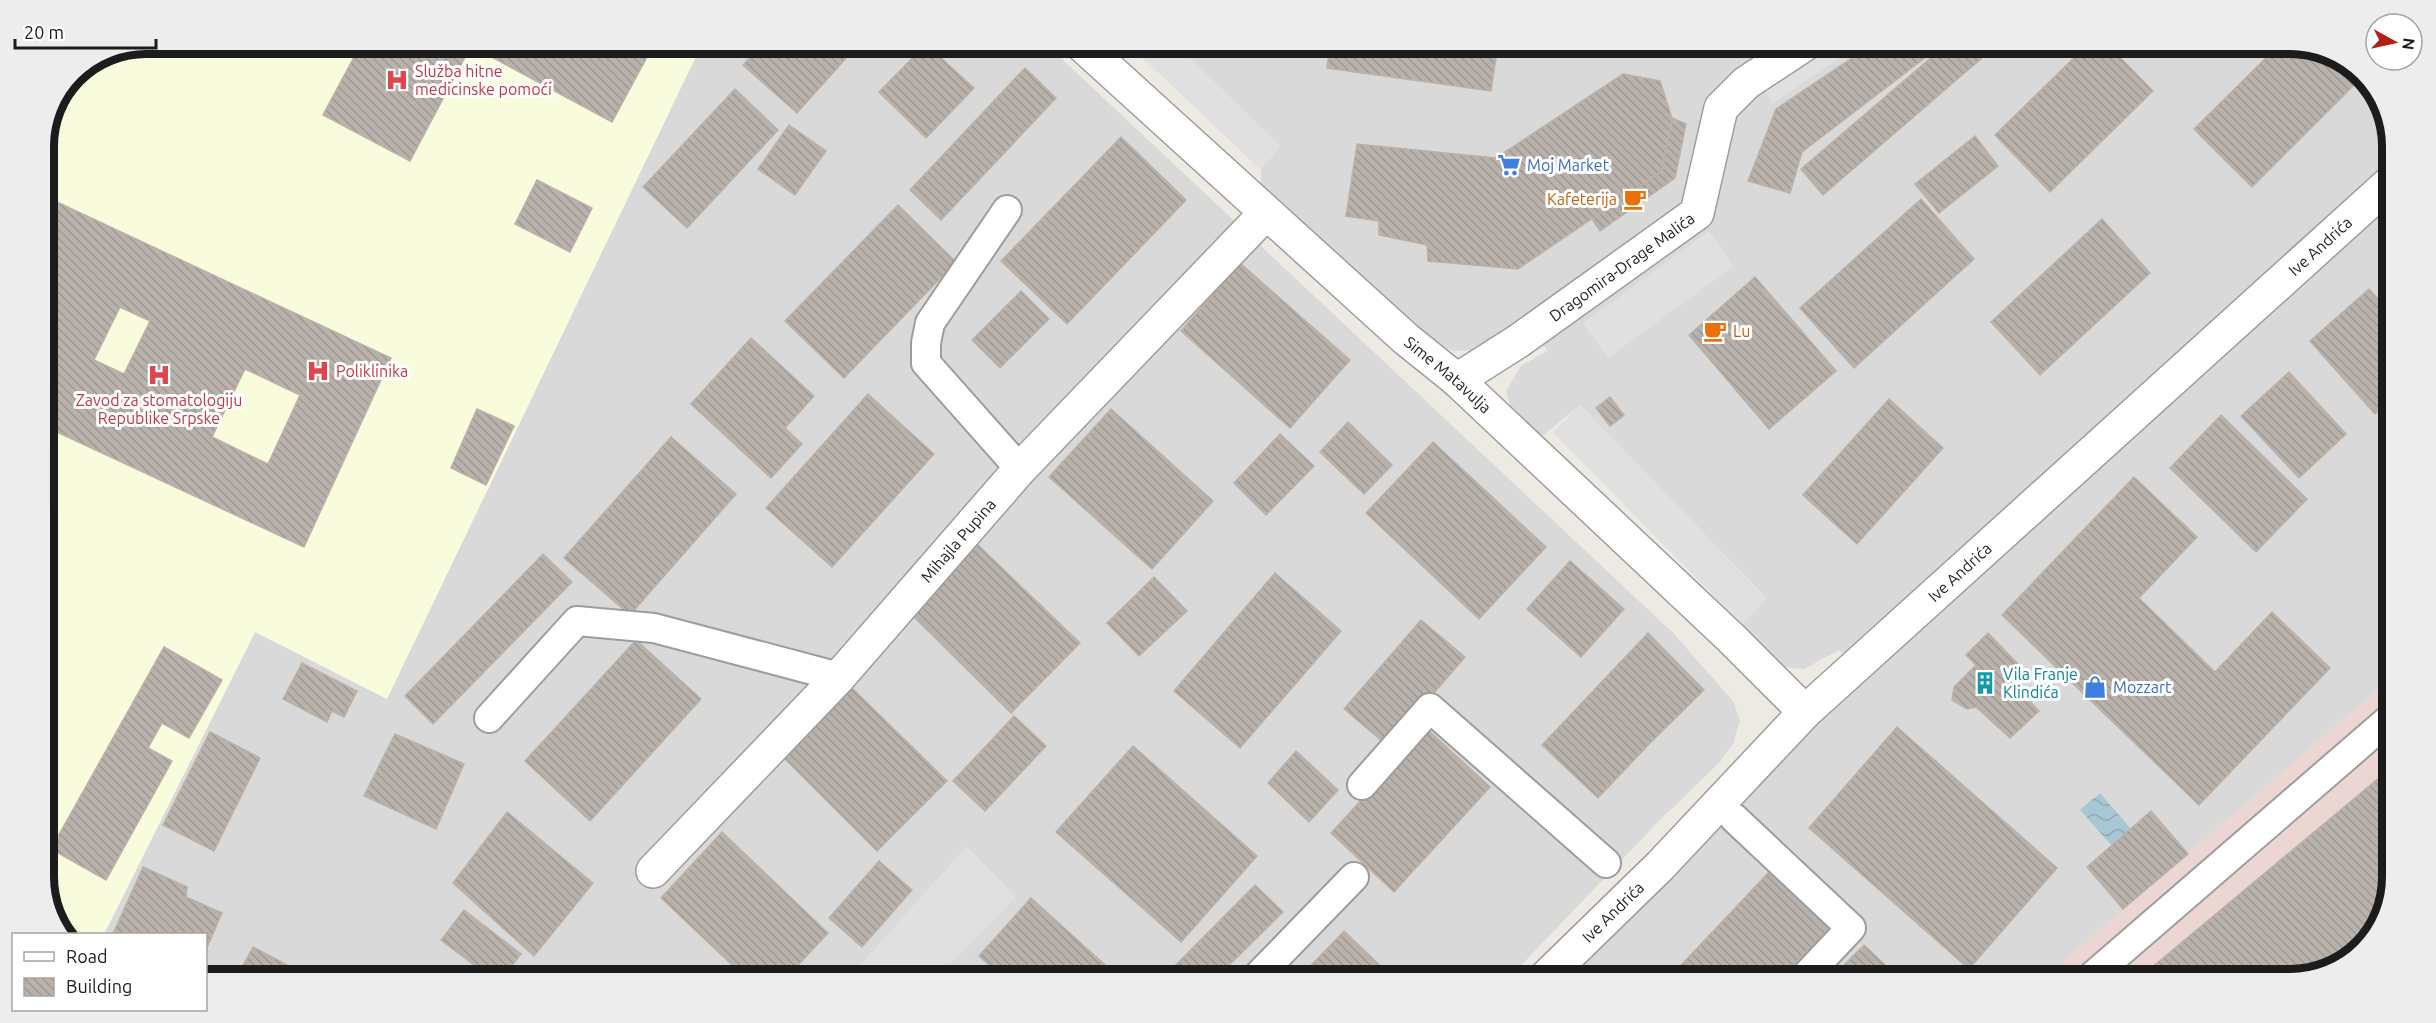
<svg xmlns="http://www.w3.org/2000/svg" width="2436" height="1023" viewBox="0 0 2436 1023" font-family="Ubuntu,sans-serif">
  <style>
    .residential { fill: #dad9d9 }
    .commercial { fill: #ebd6d3 }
    .education { fill: #f9fbdd }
    .parking { fill: #e0e0e0 }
    .water { fill: url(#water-waves) }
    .building { fill: url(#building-back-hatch); stroke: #bcb1a7; stroke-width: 1.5; fill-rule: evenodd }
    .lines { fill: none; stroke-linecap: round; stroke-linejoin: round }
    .service-casing { stroke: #9d9d9d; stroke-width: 32 }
    .minor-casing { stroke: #9d9d9d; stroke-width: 36 }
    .service { stroke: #fff; stroke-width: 28 }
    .minor { stroke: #fff; stroke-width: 33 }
    .labels { text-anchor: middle; stroke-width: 6; stroke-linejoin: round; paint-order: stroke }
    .health-label { font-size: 16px; fill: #be3a42; stroke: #fff; text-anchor: start }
    .shop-label { font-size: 16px; fill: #366cbe; stroke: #fff; text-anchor: start }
    .food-label { font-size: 16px; fill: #c56008; stroke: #fff; text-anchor: end }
    .street-label { font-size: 16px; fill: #1c1c1c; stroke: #fff }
    .culture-label { font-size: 16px; fill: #0d838f; stroke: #fff; text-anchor: start }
    .rim { fill: none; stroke: #1c1c1c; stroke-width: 8 }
  </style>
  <defs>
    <pattern id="water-waves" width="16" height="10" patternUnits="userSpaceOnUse" patternTransform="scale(1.5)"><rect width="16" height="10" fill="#a7c7d5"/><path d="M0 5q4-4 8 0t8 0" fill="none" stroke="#8faab6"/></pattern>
    <pattern id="building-back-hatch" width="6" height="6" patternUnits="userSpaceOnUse" patternTransform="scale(1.5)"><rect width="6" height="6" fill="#b9b2ac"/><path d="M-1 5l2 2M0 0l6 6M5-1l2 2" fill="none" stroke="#9e9893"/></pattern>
  </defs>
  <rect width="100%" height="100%" fill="#eceae2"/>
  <g class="residential">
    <polygon points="702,44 1046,44 1673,633 1733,701 1740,721 1733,744 1720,762 1659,821 1508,979 206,979 206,934 104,934 255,632 387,698"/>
    <polygon points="1175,44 2290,44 2329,51 2372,84 2392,139 2387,682 2043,979 1566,979 1864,674 1839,650 1804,669 1771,666 1742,625 1766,598 1580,405 1545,434 1531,438 1516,425 1506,391 1521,366 1547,351 1528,315 1471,350 1454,351 1430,342 1261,192 1261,170 1280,146"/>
  </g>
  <polygon class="commercial" points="2387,682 2385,916 2347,962 2291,979 2043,979"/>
  <polygon class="education" points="146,44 702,44 387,699 255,632 104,934 63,934 44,885 44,139 74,73 107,51"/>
  <g class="parking">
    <polygon points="1128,44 1175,44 1280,146 1261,170"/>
    <polygon points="1822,44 1861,44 1772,104 1761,84"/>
    <polygon points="1709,231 1734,266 1608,358 1583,323"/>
    <polygon points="1580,405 1766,599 1742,625 1553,432"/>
    <polygon points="967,846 1016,897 936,979 852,979 849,977"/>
  </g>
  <polygon class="water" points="2100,793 2131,829 2112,846 2080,810"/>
  <g class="building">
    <polygon points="361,44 654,44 612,122 471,46 410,161 323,115"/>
    <polygon points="763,44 795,44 804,52 811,44 834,44 848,56 797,113 743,65"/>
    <polygon points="926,44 974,88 926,138 879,92"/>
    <polygon points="1330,44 1498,44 1491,91 1327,68"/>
    <polygon points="1873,44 1943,44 1802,152 1790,193 1748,181 1776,109"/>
    <polygon points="1947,44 1983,44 1990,51 1823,195 1801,169"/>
    <polygon points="2088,44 2107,44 2153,91 2050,192 1995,135"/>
    <polygon points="2280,44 2329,51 2361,78 2252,187 2194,129"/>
    <polygon points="1025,68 1056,98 941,220 910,190"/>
    <polygon points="1623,74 1660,81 1672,118 1662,171 1518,269 1428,261 1427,245 1379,235 1379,221 1346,216 1357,144 1496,158"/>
    <polygon points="735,89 778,130 687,228 643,187"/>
    <polygon points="1672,118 1686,124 1675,178 1600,231 1592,219 1662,171"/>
    <polygon points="789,125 826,151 795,195 758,169"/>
    <polygon points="1975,136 1998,166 1939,213 1915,184"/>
    <polygon points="1121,137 1186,200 1067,324 1001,261"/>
    <polygon points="537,180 592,208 570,252 515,224"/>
    <path d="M44,196L391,358L304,547L44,426ZM120,307L150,321L124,374L94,360ZM245,369L300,395L268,464L212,437Z"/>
    <polygon points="1921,199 1974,259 1854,368 1800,308"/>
    <polygon points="898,205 956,262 844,378 785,321"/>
    <polygon points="2102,219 2150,273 2040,375 1991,322"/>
    <polygon points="1240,263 1350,360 1290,428 1181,331"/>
    <polygon points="1755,277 1836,371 1769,429 1689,335"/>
    <polygon points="2369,289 2391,313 2390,401 2375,414 2310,341"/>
    <polygon points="1021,291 1049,319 1000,368 972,340"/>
    <polygon points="751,338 814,396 785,428 802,444 771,478 691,404"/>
    <polygon points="2289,372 2346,434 2299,478 2241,416"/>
    <polygon points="868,394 934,454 832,567 766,508"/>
    <polygon points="1610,397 1624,415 1610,426 1596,408"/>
    <polygon points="1889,399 1943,448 1857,544 1803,495"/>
    <polygon points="477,409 514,426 486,485 451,468"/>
    <polygon points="1111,409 1213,501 1152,569 1049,477"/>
    <polygon points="2221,415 2307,499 2256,552 2170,468"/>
    <polygon points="1348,422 1392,465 1364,494 1320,452"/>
    <polygon points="1280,434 1314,466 1266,515 1234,483"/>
    <polygon points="671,437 736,494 630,615 564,558"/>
    <polygon points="1433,442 1546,547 1479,619 1366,513"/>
    <polygon points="2134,477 2197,537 2139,598 2215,672 2272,612 2330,668 2199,805 2002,615"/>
    <polygon points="976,543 1080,643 1011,713 909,612"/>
    <polygon points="543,554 572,582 433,724 405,696"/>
    <polygon points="1570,561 1624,609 1581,657 1527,609"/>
    <polygon points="1275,573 1341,631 1240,748 1174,691"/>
    <polygon points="1154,577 1187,611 1139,656 1107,623"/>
    <polygon points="1421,620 1465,657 1388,746 1344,709"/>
    <polygon points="1648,633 1704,690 1650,743 1595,689"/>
    <polygon points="1988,633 2020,666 2007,678 2039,711 2010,738 1976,707 1967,709 1952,700 1954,687 1976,665 1966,655"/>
    <polygon points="636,640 701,699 590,821 525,761"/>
    <polygon points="164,647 222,680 189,738 162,723 148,748 172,761 106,880 51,849"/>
    <polygon points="302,663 357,691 344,717 332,711 327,722 283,699"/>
    <polygon points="852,688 947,781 877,851 783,757"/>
    <polygon points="1595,689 1650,743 1598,798 1542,745"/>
    <polygon points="1014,716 1046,746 985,811 953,781"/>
    <polygon points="1897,727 2057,868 1969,969 1809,828"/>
    <polygon points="1427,729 1490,787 1394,892 1331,833"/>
    <polygon points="210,732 260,758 214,851 163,825"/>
    <polygon points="395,734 464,764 436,829 364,796"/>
    <polygon points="1133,746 1257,856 1181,942 1056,832"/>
    <polygon points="1296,751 1338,790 1309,822 1268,783"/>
    <polygon points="2386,772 2385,916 2347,962 2291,979 2138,979"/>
    <polygon points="2151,811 2188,854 2123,909 2087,867"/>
    <polygon points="507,812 593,883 534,956 453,883"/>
    <polygon points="722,832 828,933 785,979 747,979 661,898"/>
    <polygon points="879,861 912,890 862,947 829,918"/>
    <polygon points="143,867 187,887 186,897 222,913 206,950 206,934 113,934"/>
    <polygon points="1770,871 1830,927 1780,979 1668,979"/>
    <polygon points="1255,885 1283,912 1215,979 1167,979 1164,977"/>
    <polygon points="1031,898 1114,973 1108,979 1005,979 979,956"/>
    <polygon points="464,910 521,954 502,979 493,979 441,940"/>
    <polygon points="1344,931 1394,979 1298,979"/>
    <polygon points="1864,945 1900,979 1830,979"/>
    <polygon points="253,947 314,979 236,979"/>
  </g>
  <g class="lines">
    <g class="service-casing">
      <g id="service">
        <polyline points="1007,210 930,323 926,343 926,363 1020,469"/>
        <polyline points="489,718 577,621 654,628 839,677"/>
        <polyline points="1362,785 1430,708 1606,863"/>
        <polyline points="1734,818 1851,928 1803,979"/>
        <polyline points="1255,979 1354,877"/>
        <polyline points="2089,979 2387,721"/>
      </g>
    </g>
    <g class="minor-casing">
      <g id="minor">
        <path id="s1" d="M1081,44L1406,339L1457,380L1731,638L1805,712"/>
        <path id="s2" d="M1457,380L1517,342L1697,213L1721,108L1746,83L1805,44"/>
        <path id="s3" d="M653,871L839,677L1020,469L1266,213"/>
        <path id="s4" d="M1544,979L1660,866L1805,712L2392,181"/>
      </g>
    </g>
    <use href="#service" class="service"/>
    <use href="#minor" class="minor"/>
  </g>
  <defs>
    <g id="hospital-bare" transform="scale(1.8)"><path d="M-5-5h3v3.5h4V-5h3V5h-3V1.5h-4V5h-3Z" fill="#e0444e" stroke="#fff" stroke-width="2.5" paint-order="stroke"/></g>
    <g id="supermarket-bare" transform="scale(1.8)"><path d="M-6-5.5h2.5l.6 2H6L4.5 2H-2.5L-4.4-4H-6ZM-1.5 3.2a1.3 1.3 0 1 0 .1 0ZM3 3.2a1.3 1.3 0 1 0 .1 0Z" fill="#3f7fe0" stroke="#fff" stroke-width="2.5" paint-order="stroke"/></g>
    <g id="cafe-bare" transform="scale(1.8)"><path d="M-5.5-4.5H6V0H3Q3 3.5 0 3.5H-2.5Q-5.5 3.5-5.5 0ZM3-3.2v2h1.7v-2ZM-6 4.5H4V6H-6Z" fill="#e8710a" stroke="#fff" stroke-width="2.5" paint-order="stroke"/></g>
    <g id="building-bare" transform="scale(1.8)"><path d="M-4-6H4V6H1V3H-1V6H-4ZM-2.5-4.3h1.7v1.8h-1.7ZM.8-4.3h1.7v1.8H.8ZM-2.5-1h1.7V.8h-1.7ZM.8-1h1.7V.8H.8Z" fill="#0f9aa8" stroke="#fff" stroke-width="2.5" paint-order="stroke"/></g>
    <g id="shop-bare" transform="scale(1.8)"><path d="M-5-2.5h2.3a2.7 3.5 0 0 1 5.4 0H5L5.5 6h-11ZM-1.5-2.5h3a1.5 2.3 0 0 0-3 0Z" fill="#3f7fe0" stroke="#fff" stroke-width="2.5" paint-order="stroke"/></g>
  </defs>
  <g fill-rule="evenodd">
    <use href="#hospital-bare" x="397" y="80"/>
    <use href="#supermarket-bare" x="1509" y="165"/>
    <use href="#cafe-bare" x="1635" y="199"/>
    <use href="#cafe-bare" x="1715" y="331"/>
    <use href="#hospital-bare" x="318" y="371"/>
    <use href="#hospital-bare" x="159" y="375"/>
    <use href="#building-bare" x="1985" y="683"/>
    <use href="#shop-bare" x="2095" y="687"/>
  </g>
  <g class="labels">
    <g class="health-label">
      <text x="415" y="77">Služba hitne<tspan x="415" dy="18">medicinske pomoći</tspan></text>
      <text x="336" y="377">Poliklinika</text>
      <text x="159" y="406" text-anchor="middle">Zavod za stomatologiju<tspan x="159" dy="18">Republike Srpske</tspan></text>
    </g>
    <g class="shop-label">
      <text x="1527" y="171">Moj Market</text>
      <text x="2113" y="693">Mozzart</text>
    </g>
    <g class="food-label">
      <text x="1617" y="205">Kafeterija</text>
      <text x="1733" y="337" text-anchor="start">Lu</text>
    </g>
    <g class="street-label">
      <text dy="6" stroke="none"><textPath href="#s4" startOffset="1068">Ive Andrića</textPath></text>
      <text dy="6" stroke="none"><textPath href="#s2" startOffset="200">Dragomira-Drage Malića</textPath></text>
      <text dy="6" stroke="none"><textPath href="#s1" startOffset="494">Sime Matavulja</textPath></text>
      <text dy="6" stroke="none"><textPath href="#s3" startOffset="450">Mihajla Pupina</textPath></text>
      <text dy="6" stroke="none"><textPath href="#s4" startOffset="582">Ive Andrića</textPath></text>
      <text dy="6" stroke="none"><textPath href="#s4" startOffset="96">Ive Andrića</textPath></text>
    </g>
    <g class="culture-label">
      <text x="2003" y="680">Vila Franje<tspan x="2003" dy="18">Klindića</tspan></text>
    </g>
  </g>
  <path d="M0 0H2436V1023H0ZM146 54H2290A92 92 0 0 1 2382 146V877A92 92 0 0 1 2290 969H146A92 92 0 0 1 54 877V146A92 92 0 0 1 146 54Z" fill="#ededed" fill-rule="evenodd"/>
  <path class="rim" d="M146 54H2290A92 92 0 0 1 2382 146V877A92 92 0 0 1 2290 969H146A92 92 0 0 1 54 877V146A92 92 0 0 1 146 54Z"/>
  <rect x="12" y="933" width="195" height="78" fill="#ffffff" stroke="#a4a4a4" stroke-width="1.5"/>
  <rect x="24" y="952" width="30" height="9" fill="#ffffff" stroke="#a4a4a4" stroke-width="1.5"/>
  <text x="66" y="963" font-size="18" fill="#1c1c1c">Road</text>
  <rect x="24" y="978" width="30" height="18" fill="url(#building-back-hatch)" stroke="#a4a4a4" stroke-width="1.5"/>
  <text x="66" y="993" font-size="18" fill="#1c1c1c">Building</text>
  <g transform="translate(2394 42) rotate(98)"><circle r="28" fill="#ffffff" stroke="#a4a4a4" stroke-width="1.5"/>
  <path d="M0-4.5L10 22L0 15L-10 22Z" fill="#b22115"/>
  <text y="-9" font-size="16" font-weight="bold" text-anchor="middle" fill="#1c1c1c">N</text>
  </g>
  <path d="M15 39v9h141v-9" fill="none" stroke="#1c1c1c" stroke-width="3"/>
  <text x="24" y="39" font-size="18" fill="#1c1c1c" stroke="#ffffff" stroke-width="4.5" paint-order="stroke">20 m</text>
</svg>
